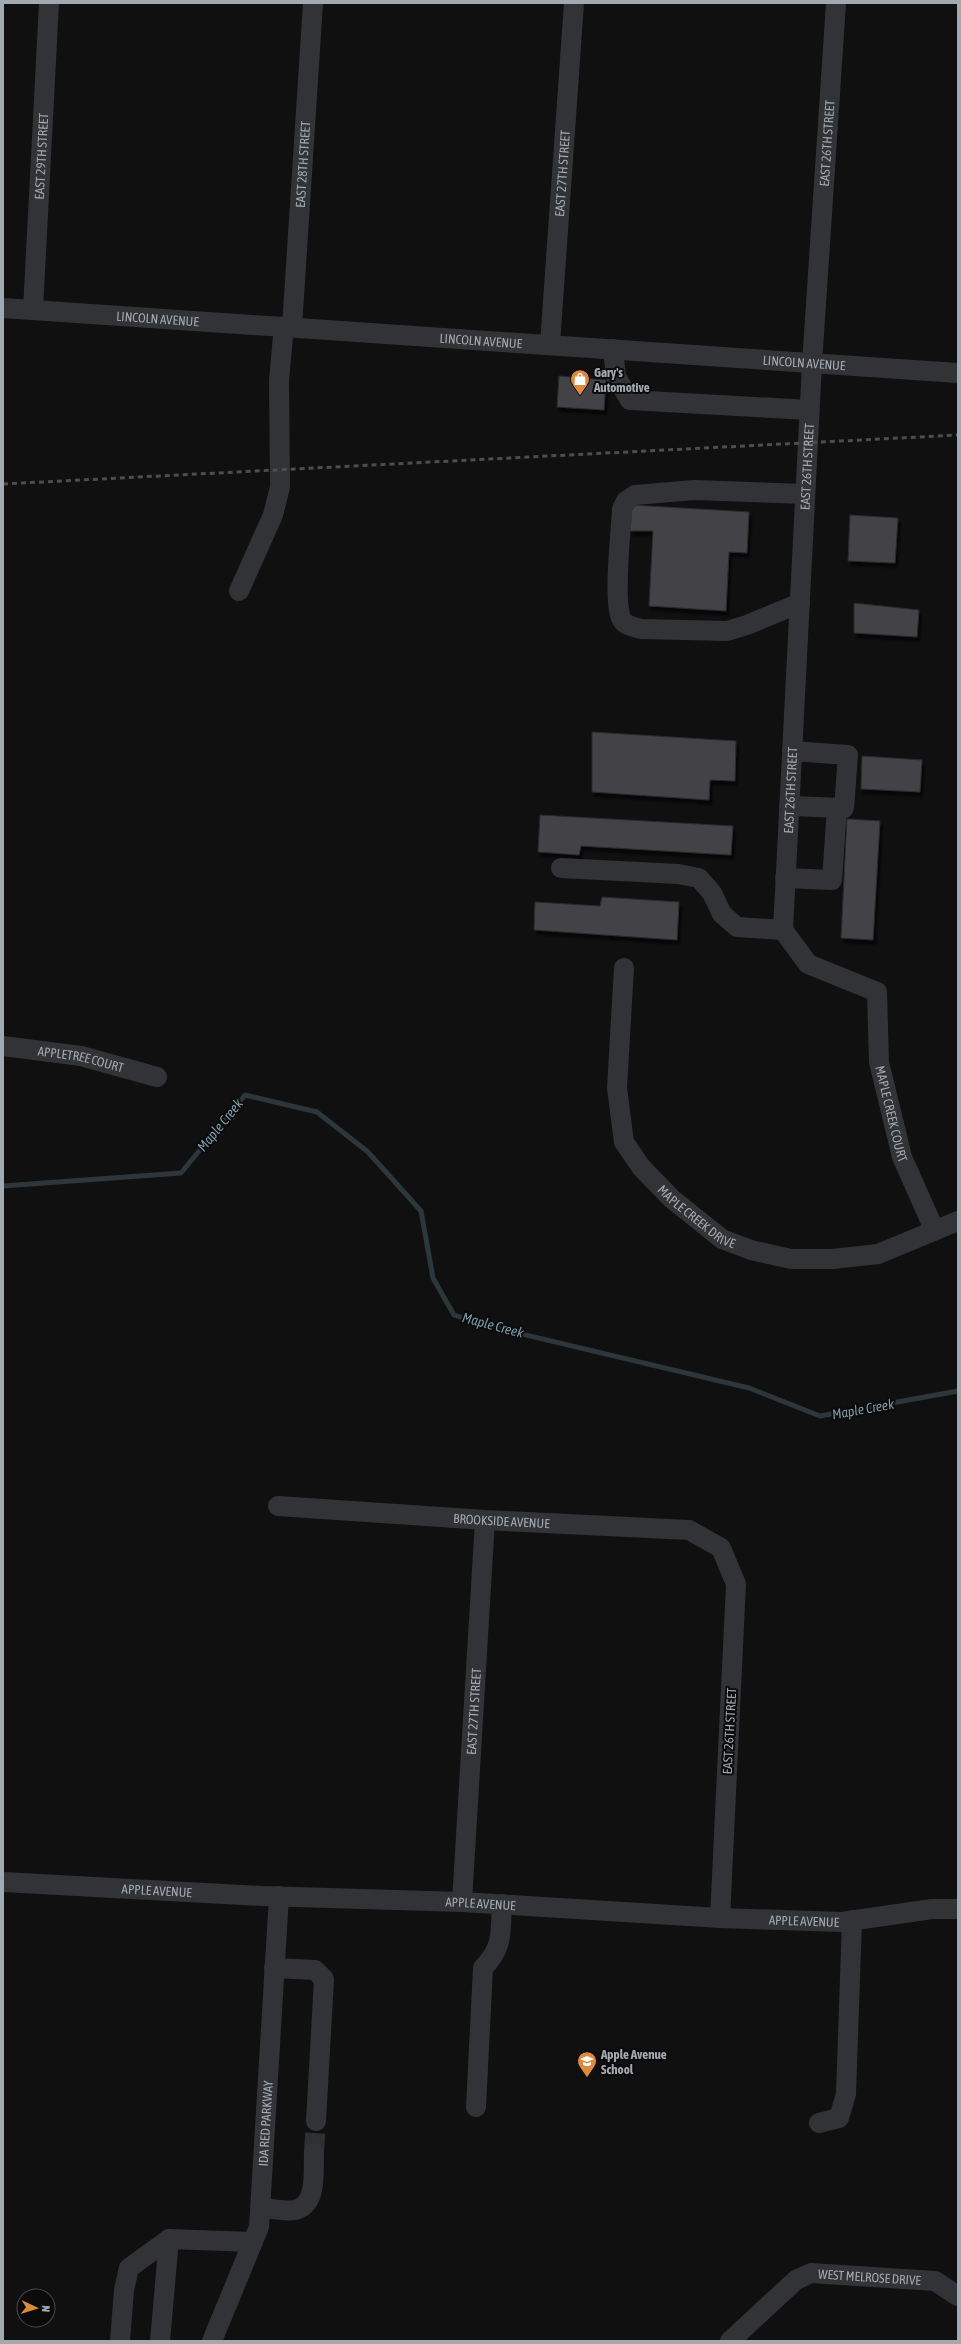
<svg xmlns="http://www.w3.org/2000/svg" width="961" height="2344" viewBox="0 0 961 2344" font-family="'Asap Condensed',sans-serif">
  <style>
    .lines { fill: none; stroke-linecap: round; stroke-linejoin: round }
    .stream { stroke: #2d363a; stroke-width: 5 }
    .building { fill: #424346; stroke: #2a2b2d; filter: url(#shadow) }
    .minor-tunnel { stroke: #2d2f31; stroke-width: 20; stroke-dasharray: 20 10; stroke-linecap: butt }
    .minor { stroke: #313336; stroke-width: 20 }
    .rail { stroke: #4b4d50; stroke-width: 3; stroke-dasharray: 5 4; stroke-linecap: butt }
    .labels { text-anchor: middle; stroke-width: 4; stroke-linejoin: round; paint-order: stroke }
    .street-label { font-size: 13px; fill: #a3a9b0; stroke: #0b0b0c }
    .poi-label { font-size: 13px; font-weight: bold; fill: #a3a9b0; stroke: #0b0b0c; text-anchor: start }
    .water-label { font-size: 14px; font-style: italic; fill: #7c9ca9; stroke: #0b0b0c }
  </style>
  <defs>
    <filter id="shadow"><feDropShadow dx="2.5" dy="4.5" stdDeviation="1" flood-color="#0009"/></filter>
  </defs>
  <rect width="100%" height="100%" fill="#101011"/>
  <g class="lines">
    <polyline class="stream" points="3,1186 181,1173 245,1095 317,1112 368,1152 421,1211 433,1278 454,1315 484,1325 749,1388 820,1416 958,1391"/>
  </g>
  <g class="building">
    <polygon points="559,376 606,380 604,410 557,407"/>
    <polygon points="632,505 749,512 747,553 729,552 726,611 649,606 653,531 630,531"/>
    <polygon points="850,515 898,518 895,563 848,561"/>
    <polygon points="854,603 919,610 917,637 854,633"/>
    <polygon points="592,732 736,741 735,781 710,780 709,800 592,792"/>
    <polygon points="862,756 922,760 920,792 861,789"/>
    <polygon points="540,815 733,826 731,855 581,846 579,855 538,852"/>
    <polygon points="847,819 880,821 873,940 841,938"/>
    <polygon points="602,897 679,902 677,940 534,930 535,902 600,906"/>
  </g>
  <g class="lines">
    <polyline class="minor-tunnel" points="314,2153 316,2121"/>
    <g class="minor">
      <path id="s1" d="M3,308L958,373"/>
      <path id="s2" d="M33,310L49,3"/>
      <path id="s3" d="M292,327L313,3"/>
      <path id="s4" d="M550,344L574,3"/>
      <polyline points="613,349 616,377 630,400 809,410"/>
      <polyline points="239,591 273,515 280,487 279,380 284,326"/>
      <path d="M800,603L747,625L727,631L642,629C634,627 624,626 621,618C613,598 621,533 622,509L626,501L635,495L694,490L805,494"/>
      <polyline points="789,806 844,808 848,755 792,751"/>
      <polyline points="561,868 678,874 699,878 712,893 722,914 737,927 783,930"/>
      <polyline points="785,878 832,880 837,808"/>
      <path id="s5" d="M783,930L812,364L836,3"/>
      <path id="s6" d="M783,930L808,964L877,992L879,1062L902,1157L934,1229"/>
      <path id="s7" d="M624,968L617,1088L624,1142L641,1167L672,1199L722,1239L751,1250L791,1259H833L878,1254L958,1221"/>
      <path id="s8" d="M3,1046L81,1056L157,1077"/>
      <path id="s9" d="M278,1506L485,1520L689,1530L721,1548L736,1584L720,1918"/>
      <path id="s10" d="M3,1882L262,1896L462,1902L720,1918L842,1922L932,1909H958"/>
      <path id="s11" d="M462,1902L485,1520"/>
      <polyline points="274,1968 315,1970 324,1979 316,2121"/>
      <path d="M476,2107L483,1968C504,1946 500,1933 502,1904"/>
      <polyline points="819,2123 839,2118 846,2094 852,1920"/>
      <path d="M261,2208C270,2208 285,2212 295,2210C318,2204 313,2172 314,2153"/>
      <polyline points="120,2341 124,2290 129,2268 169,2239 253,2242"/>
      <polyline points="160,2341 169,2239"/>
      <path id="s12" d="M212,2341L259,2227L279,1896"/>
      <path id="s13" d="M730,2341L796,2280L811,2273L935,2281L958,2296"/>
    </g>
    <polyline class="rail" points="3,484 958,435"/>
  </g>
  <defs>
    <g id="shop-pin" transform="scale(1)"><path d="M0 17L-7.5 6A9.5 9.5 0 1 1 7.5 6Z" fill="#dd8a3c" stroke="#0b0b0c"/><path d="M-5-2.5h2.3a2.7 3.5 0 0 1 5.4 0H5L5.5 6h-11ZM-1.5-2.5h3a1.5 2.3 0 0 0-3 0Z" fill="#fff"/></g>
    <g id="school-pin" transform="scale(1)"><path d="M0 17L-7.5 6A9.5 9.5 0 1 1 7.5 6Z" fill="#dd8a3c" stroke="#0b0b0c"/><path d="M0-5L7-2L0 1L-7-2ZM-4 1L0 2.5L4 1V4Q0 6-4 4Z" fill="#fff"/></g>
  </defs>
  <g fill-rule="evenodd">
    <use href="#shop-pin" x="580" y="379"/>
    <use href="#school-pin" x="587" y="2061"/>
  </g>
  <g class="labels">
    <g class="street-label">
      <text dy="5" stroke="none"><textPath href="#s5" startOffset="788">EAST 26TH STREET</textPath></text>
      <text dy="5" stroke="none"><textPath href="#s2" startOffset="154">EAST 29TH STREET</textPath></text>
      <text dy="5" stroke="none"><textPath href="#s3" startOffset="163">EAST 28TH STREET</textPath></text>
      <text dy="5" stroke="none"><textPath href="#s4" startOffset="171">EAST 27TH STREET</textPath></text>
      <text dy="5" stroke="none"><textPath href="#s1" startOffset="155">LINCOLN AVENUE</textPath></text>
      <text dy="5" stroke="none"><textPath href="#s1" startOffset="479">LINCOLN AVENUE</textPath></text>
      <text dy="5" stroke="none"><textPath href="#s1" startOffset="803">LINCOLN AVENUE</textPath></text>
      <text dy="5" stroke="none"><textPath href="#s5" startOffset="464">EAST 26TH STREET</textPath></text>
      <text dy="5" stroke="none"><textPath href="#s5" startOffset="140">EAST 26TH STREET</textPath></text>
      <text dy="5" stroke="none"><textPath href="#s8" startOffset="79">APPLETREE COURT</textPath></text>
      <text dy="5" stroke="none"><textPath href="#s6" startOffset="240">MAPLE CREEK COURT</textPath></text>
      <text dy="5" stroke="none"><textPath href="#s7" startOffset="280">MAPLE CREEK DRIVE</textPath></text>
      <text dy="5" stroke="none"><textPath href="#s9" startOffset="224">BROOKSIDE AVENUE</textPath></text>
      <text dy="5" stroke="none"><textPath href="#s11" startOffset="191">EAST 27TH STREET</textPath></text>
      <text transform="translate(729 1731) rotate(-87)" y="5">EAST 26TH STREET</text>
      <text dy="5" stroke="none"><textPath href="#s10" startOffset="154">APPLE AVENUE</textPath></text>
      <text dy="5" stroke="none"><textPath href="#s10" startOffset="478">APPLE AVENUE</textPath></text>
      <text dy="5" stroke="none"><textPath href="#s10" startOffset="802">APPLE AVENUE</textPath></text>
      <text dy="5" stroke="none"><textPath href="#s12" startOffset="227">IDA RED PARKWAY</textPath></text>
      <text dy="5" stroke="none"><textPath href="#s13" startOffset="165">WEST MELROSE DRIVE</textPath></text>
    </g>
    <g class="poi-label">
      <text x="594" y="377">Gary's<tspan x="594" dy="15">Automotive</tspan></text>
      <text x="601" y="2059">Apple Avenue<tspan x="601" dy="15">School</tspan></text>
    </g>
    <g class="water-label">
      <text transform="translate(220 1125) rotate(-51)" y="5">Maple Creek</text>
      <text transform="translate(493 1325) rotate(15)" y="5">Maple Creek</text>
      <text transform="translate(863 1409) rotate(-10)" y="5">Maple Creek</text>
    </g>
  </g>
  <rect width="961" height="2344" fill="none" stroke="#a3a9b0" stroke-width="8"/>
  <g transform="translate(36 2308) rotate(94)"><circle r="19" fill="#0b0b0c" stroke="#484a4e"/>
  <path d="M0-3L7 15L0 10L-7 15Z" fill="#dd8a3c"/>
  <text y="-6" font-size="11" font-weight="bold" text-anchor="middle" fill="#a3a9b0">N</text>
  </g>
</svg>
